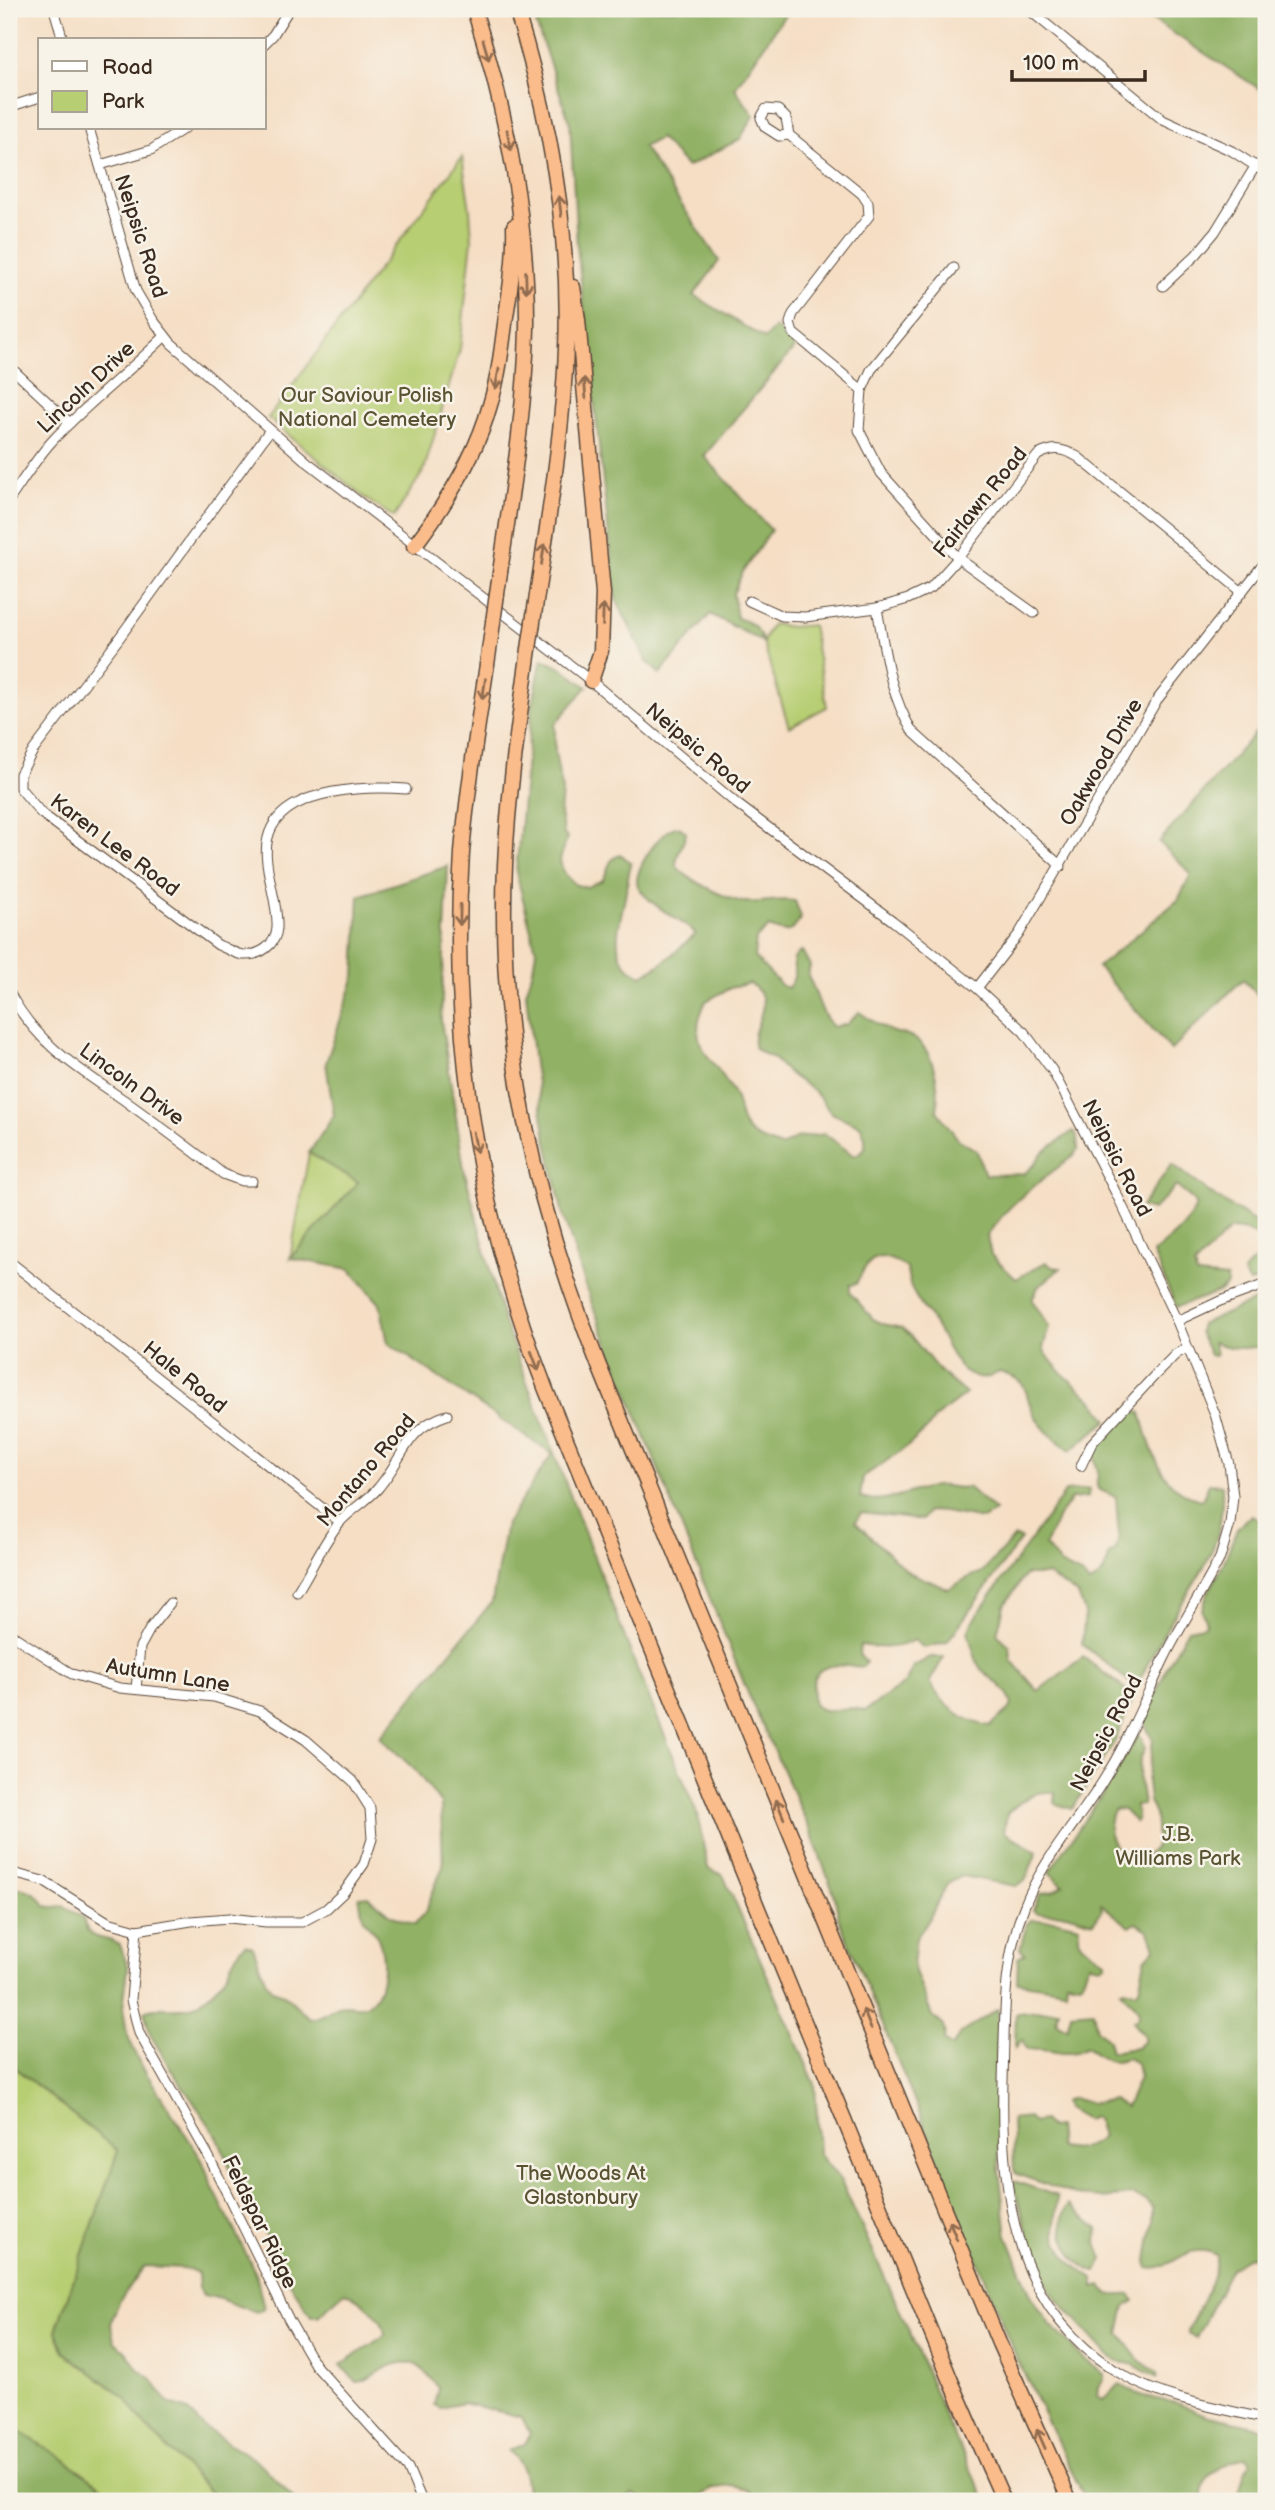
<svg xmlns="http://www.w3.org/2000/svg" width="1275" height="2510" viewBox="0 0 1275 2510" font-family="'Balsamiq Sans',sans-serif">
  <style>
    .green { fill: #b7ce73; stroke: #797c48; stroke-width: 2 }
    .forest { fill: #91b165; stroke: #666e42; stroke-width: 2; fill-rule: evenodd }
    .water { fill: #47b6be; stroke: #41706e; stroke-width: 2 }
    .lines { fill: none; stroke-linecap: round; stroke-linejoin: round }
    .minor-casing { stroke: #574537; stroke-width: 11 }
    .highway-casing { stroke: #574537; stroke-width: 17 }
    .minor { stroke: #fff; stroke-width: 9 }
    .highway { stroke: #fabc8b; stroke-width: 14 }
    .highway-bridge-casing { stroke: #574537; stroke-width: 17; stroke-linecap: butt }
    .highway-bridge { stroke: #fabc8b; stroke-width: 14 }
    .oneway { stroke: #916c4f }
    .labels { text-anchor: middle; stroke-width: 5; stroke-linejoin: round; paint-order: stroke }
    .street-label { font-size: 21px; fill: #3b2a1e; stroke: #f7f3e8 }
    .park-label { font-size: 21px; fill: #5a5333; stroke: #f7f3e8 }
  </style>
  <rect width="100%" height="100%" fill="#f7f3e8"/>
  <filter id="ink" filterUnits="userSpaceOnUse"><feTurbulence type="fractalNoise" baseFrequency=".0143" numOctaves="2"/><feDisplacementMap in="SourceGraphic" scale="14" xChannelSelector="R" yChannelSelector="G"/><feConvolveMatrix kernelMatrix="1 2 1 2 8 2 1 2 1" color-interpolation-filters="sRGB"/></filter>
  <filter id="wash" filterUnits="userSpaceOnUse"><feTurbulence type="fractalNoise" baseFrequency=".00686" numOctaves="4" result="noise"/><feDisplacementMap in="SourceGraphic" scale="28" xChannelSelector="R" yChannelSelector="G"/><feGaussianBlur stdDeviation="1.57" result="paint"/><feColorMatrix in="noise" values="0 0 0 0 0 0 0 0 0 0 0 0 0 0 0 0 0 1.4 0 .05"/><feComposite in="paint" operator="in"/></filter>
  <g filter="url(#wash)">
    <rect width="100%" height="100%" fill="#f5dec4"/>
    <g class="green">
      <polygon points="462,157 470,210 472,240 460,349 424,470 394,517 366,499 268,418"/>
      <polygon points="772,624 791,627 812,625 827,707 789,727 763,642"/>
      <polygon points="309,1153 359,1182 290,1258"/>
      <polygon points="9,2063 118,2151 56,2331 97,2376 126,2398 144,2424 219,2501 123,2501 59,2456 9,2425"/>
    </g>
    <g class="forest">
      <path d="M531,9H789L735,88L754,116L740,139L687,167L660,138L643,147L719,261L694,295L765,339L775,327L796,346L704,456L771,530L742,573L733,594L737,618C752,622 757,627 763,642L710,614L660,674L647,662L616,599L577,246L570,123Z"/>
      <polygon points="1136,9 1266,9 1266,93"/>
      <path d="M542,659L562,668L587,687L555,724V752L562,791L560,814L564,835L567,837L560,860L563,872L576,885L587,887L603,880C609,869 608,857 622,855L631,864C628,875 627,886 625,897C619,927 606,960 642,976L664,962L696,934C679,917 651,908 638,886C631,873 662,827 677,827C681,827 683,830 686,832C685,844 676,852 676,865C683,878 729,900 744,902C762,904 775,898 795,901L801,917C792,935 785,934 769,927L756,939L754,957L782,986L788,988C790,984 793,981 794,977C796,966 788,959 802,951L810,966L808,976C818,994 819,1012 833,1027L847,1024L859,1012C870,1019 881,1028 893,1032C898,1034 905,1033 910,1036C935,1048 940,1087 937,1111L958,1139L977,1151L985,1175L1024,1174L1034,1165L1042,1153L1073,1131L1077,1136L1078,1149L1073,1156C1043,1179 1007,1203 987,1236L991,1255L1016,1279L1046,1262L1052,1267L1061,1268L1038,1287L1032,1300L1049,1327L1043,1348C1055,1371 1076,1384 1094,1402C1099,1407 1103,1414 1108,1420L1070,1451C1057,1440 1043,1431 1035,1416C1022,1392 1033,1381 999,1372C993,1375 986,1380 978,1378C957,1374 947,1346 938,1330C926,1309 908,1294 907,1268C878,1250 871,1254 856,1284L850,1285V1293L873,1319L883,1324L902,1328L910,1335L940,1372L966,1394L936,1417L928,1428L908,1446L863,1477L860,1498C884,1505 911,1490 935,1486C947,1484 956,1490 968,1487L995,1511L983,1519L944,1512L928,1511L922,1520L861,1513L855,1522L908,1572L948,1589L971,1576L981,1573L1015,1537L1021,1539L947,1642L924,1648L914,1640C897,1650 878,1648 860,1645L859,1654L866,1662L863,1667C841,1665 811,1660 813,1691C813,1697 811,1703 817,1707C828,1716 846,1703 865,1711L905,1683L914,1666L931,1657H944L930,1681C939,1704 966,1723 990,1726L1009,1710L1012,1705L1007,1692L980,1668L977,1662L968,1633L972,1622L1066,1491L1089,1489L1088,1497L1071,1499L1058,1517L1045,1545L1060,1564L1080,1574L1089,1583C1103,1578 1106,1568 1110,1554L1115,1551L1119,1539L1116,1497L1098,1489C1095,1482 1098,1480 1098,1473C1098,1467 1094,1462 1094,1456C1091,1441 1121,1418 1132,1409L1141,1413C1151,1448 1160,1492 1202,1500L1209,1484L1222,1485C1224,1540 1210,1557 1183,1601C1165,1628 1151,1658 1136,1687L1082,1644L1085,1612L1078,1595L1048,1575H1025L1004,1606L997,1634L1010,1646L1011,1660L1038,1691L1083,1657L1134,1696L1115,1741L1072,1809L1054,1803L1055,1793C1035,1788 1022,1801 1007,1813L1004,1832L1037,1852L1025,1881L1016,1886L962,1876L947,1884L929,1919L916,1938L913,1966L932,2016C943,2023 946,2028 944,2041L952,2047L961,2033L998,2009L997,2083L999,2169L1007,2236L1031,2295L1049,2323L1084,2359L1104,2374V2379L1098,2387L1097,2396L1103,2399L1120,2384L1141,2396L1177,2403L1208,2416L1266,2428V2500L1264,2501H1237L1245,2471L1251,2463L1247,2457C1225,2461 1197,2476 1203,2501H1086L1012,2348L913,2097L839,1920L834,1894L811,1832L750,1698L590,1299L563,1215L545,1133L534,1064L526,993L533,969L536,950L516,872L532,707ZM750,983C780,1005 747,1026 755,1049L773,1058L787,1072L815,1092L831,1113L861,1126L865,1138V1147L858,1154L853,1155L825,1134L796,1138L781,1147C769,1142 756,1140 747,1130C738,1120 740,1105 734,1094C715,1056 683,1048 706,1001L730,988Z"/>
      <polygon points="1266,721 1266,1004 1243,979 1171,1050 1098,967 1178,900 1191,874 1159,842"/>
      <path d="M448,866L441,1020L464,1169L503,1320L637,1669L697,1813L708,1868L723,1875L815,2084L819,2154L841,2181L910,2333L946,2419L986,2501H759L748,2490L733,2486L714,2488L692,2501H647L633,2494L624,2501H527C527,2481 525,2464 508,2451L525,2444L530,2434L522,2417L463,2403L440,2408L434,2405L438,2388C420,2360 406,2355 377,2373C369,2378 364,2382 356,2382L341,2365L385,2335C384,2316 361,2300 345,2292L318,2316H311L275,2259L258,2217L232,2173L217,2136L172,2071L150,2034L144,2011C158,2004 176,2012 192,2006C203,2002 219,1986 225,1976C232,1965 235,1952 246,1944L253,1947L266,1982L272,1990L284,1994L310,2019C323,2018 328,2010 339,2006C348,2003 358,2009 366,2005C385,1994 386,1959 379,1941C376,1931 369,1927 364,1919C361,1913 361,1904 359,1897L368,1896L392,1916L415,1924L425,1912L443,1866L441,1804L416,1771L380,1737L492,1602L506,1524L552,1454L388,1343L380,1304L350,1269L290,1258L358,1182L309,1153L334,1115L326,1063L355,976L359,896Z"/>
      <path d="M1172,1164L1210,1193L1263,1227L1266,1224V1278L1249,1283L1243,1272L1248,1266L1264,1253L1266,1244C1256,1233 1245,1229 1230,1229L1194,1266L1197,1275L1227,1278V1285L1219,1292L1176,1307L1153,1253C1170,1239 1187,1227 1196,1206L1192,1199L1176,1186L1153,1210L1141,1207Z"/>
      <path d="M1266,1296V1345C1247,1349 1232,1350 1213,1342L1216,1354L1215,1356L1210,1355L1199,1332L1201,1324Z"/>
      <path d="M1252,1516L1266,1524V1733L1259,1736L1255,1743L1261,1759C1252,1775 1259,1795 1263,1812L1266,1814V2260L1249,2256L1231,2268L1196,2338L1188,2333V2330C1197,2310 1218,2278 1216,2255C1187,2239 1171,2273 1148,2267L1147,2261L1153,2222V2208L1145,2200L1132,2195L1101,2198L1075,2195L1016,2174L1014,2170L1012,2119L1029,2117L1034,2123L1043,2121L1050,2128L1057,2127L1059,2147C1076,2150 1089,2149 1102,2137L1097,2119L1093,2117L1087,2120L1066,2108L1063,2102L1072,2098L1090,2103L1113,2100L1126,2107L1139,2078L1136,2063L1127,2058C1106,2066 1103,2056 1086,2047C1067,2061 1047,2046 1026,2050L1022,2040L1015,2048L1016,2013L1059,2010L1056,2023L1067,2029L1071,2013L1093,2011L1097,2030L1108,2040L1111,2052L1136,2048L1144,2041C1146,2033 1135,2029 1133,2021L1138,2017L1139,2011L1121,1990L1125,1989L1136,1992L1139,1989L1145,1959L1155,1948L1149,1931L1136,1923L1130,1927L1101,1904L1102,1911L1093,1922L1066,1914L1036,1913L1033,1910L1040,1894L1054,1891L1063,1885L1049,1872L1110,1783L1137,1734L1142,1738L1145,1749L1140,1759L1139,1779L1143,1805L1136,1806L1137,1820L1135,1822L1123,1810L1115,1809C1102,1828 1112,1848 1129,1860H1142L1154,1848L1157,1839L1155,1815L1149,1801L1147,1782L1153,1740L1143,1721L1167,1667L1188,1629L1203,1626L1206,1623L1202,1610L1207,1594L1221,1569L1237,1529L1246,1519Z"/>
      <path d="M9,1887C27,1888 36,1891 46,1906L57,1908L63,1906L83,1918C89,1945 102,1933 120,1945L128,1968L123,2007L127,2034L139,2062L202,2160L214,2190L256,2274L264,2308L257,2312C239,2308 221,2297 203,2295L199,2288L198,2274L184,2268L145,2266L120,2300L113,2316L111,2325L114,2341L126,2352L139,2370L152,2379L168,2403L186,2409L205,2428L261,2464L296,2501H219L144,2424L126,2398L64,2352L56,2331L118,2151L9,2063Z"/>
      <polygon points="1054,1920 1079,1926 1078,1939 1082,1945 1105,1960 1105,1964 1102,1966 1089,1964 1081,1983 1067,1981 1066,1990 1017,1982 1018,1958 1025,1954 1020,1949 1027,1924 1031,1920"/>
      <path d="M1014,2181L1057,2196C1058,2205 1056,2214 1055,2223C1053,2247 1075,2269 1094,2279V2287L1101,2285C1108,2299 1119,2294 1131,2295L1134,2301L1125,2306L1119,2333L1139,2359L1157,2374V2378L1132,2364H1123L1109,2356L1051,2292L1037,2265L1013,2183Z"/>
      <path d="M1069,2205L1098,2229L1096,2241L1103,2259L1097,2272C1072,2269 1051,2224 1069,2205Z"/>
      <polygon points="9,2425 59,2456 123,2501 9,2501"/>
    </g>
    <path class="water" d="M1266,1753V1814L1259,1807C1255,1789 1253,1766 1266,1753Z"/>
  </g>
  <g filter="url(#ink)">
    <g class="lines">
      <g class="minor-casing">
        <g id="minor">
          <polyline points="54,9 63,40"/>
          <polyline points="1028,9 1163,120 1232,151 1266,173"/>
          <polyline points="264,44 273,35 289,9"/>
          <polyline points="9,107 40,97"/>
          <path d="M89,128L136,291L153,320L171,343L306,461L591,681L737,804L893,921L977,988L1024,1032L1052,1070L1118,1197L1177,1321L1215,1414L1229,1464L1233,1496L1230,1524L1220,1558C1202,1593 1180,1626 1163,1661C1144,1702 1127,1743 1103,1781C1077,1823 1042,1860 1024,1907C1002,1962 1005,2022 1003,2081C1000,2198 1015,2316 1128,2378C1170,2401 1221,2408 1266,2419"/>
          <polyline points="789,135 779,136 765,127 761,118 766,109 778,110 786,118 789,135 862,194 868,203 869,216 793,314 790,323 793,333 862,390"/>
          <polyline points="100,165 151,150 185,128"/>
          <polyline points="954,268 871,370 862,390 859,430 881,473 958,558 1034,613"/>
          <polyline points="1163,286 1196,255 1215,232 1256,165"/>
          <polyline points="9,366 70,423"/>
          <path d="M270,430L117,641L33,751L20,774V788L41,813L218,945C226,948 235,954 243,955C260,956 276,945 277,928C279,896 256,857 272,827C292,788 368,786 406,789"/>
          <path d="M9,500C23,480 37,457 54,439C89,402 129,372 165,336"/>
          <path d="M749,601L782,616L805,617L877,608L908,599L931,588L958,558L1038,455C1054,447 1062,448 1078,457L1242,592"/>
          <path d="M877,608C885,652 889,692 912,731L1061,866"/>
          <polyline points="977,988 1019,934 1157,700 1266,561"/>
          <path d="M9,992C37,1044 76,1067 124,1100C157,1124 190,1148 223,1174L242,1181H252"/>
          <polyline points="9,1261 340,1522"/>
          <polyline points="1177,1321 1220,1301 1266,1284"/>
          <polyline points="1081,1466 1092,1443 1156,1374 1176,1354 1187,1348"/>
          <path d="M297,1592C311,1570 323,1543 339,1523C351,1509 368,1501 379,1487C405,1456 406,1428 447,1415"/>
          <polyline points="9,1633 72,1674 120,1688 214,1697 260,1711 306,1740 353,1781 370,1808 372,1839 364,1864 344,1892 326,1909 302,1922 266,1922 229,1918 191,1921 137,1930 108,1922 43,1881 9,1872"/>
          <polyline points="136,1689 140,1647 151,1627 170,1603"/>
          <polyline points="137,1930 131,2000 139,2033 209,2157 289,2320 315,2365 408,2468 422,2501"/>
        </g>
      </g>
      <g class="highway-casing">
        <g id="highway">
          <path d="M474,9C507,113 528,219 527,329C525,418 509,506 497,594"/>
          <path d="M516,9C550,119 571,232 566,348C563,440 546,531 533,622"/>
          <polyline points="573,287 578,320 603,593 601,651 591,681"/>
          <path d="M414,546C446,504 476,456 490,405C499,376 502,346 506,316C511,286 515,256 514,226"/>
          <path d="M493,622C483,698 468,776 462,853C449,1040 478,1215 546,1390L951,2381L1004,2501"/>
          <path d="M529,649C519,721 508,793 505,865C497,1042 534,1203 599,1366L999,2343L1070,2501"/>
        </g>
      </g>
      <use href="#minor" class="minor"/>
      <use href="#highway" class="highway"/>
      <g class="highway-bridge-casing">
        <g id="highway-bridge">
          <polyline points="493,622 497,594"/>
          <polyline points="529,649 533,622"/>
        </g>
      </g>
      <use href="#highway-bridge" class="highway-bridge"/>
    </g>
    <defs><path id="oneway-shaft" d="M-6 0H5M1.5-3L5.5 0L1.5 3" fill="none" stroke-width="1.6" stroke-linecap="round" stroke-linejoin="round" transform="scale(1.75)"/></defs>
    <g class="oneway">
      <use href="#oneway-shaft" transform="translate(486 50) rotate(74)"/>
      <use href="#oneway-shaft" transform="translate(509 140) rotate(79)"/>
      <use href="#oneway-shaft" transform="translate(560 206) rotate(-97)"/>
      <use href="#oneway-shaft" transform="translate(526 282) rotate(88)"/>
      <use href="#oneway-shaft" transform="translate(497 379) rotate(101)"/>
      <use href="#oneway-shaft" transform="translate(585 388) rotate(-95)"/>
      <use href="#oneway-shaft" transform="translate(543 554) rotate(-82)"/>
      <use href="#oneway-shaft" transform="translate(603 615) rotate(-88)"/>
      <use href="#oneway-shaft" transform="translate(484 689) rotate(98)"/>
      <use href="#oneway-shaft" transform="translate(460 915) rotate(91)"/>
      <use href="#oneway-shaft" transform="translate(475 1142) rotate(80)"/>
      <use href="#oneway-shaft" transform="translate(535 1361) rotate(69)"/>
      <use href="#oneway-shaft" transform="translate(780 1809) rotate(-112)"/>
      <use href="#oneway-shaft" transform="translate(867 2019) rotate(-112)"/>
      <use href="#oneway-shaft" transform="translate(953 2230) rotate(-112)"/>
      <use href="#oneway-shaft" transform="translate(1041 2439) rotate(-114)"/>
    </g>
  </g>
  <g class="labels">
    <g class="street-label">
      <text transform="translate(141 236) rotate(72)" y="7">Neipsic Road</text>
      <text transform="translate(86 387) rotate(-43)" y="7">Lincoln Drive</text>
      <text transform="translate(980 502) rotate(-51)" y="7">Fairlawn Road</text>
      <text transform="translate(698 748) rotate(40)" y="7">Neipsic Road</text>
      <text transform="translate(1101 762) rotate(-60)" y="7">Oakwood Drive</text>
      <text transform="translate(115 845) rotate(37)" y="7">Karen Lee Road</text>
      <text transform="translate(132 1084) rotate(36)" y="7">Lincoln Drive</text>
      <text transform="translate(1117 1158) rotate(63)" y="7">Neipsic Road</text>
      <text transform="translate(185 1377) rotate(39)" y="7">Hale Road</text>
      <text transform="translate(366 1470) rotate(-50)" y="7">Montano Road</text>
      <text transform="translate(168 1675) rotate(9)" y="7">Autumn Lane</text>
      <text transform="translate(1106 1733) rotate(-62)" y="7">Neipsic Road</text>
      <text transform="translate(260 2222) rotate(64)" y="7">Feldspar Ridge</text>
    </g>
    <g class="park-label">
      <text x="367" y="402">Our Saviour Polish<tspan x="367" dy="24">National Cemetery</tspan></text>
      <text x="1178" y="1841">J.B.<tspan x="1178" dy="24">Williams Park</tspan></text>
      <text x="581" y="2180">The Woods At<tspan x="581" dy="24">Glastonbury</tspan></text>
    </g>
  </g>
  <rect width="1275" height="2510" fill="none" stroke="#f7f3e8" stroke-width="35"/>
  <rect x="38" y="38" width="228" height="91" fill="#f7f3e8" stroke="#aca397" stroke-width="2"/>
  <rect x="52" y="61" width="35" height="10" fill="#ffffff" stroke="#aca397" stroke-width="2"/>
  <text x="102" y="74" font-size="21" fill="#3b2a1e">Road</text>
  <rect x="52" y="91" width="35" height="21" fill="#b7ce73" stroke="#aca397" stroke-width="2"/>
  <text x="102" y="108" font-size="21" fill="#3b2a1e">Park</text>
  <path d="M1012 70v10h133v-10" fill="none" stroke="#3b2a1e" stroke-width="3.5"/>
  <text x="1023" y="70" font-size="21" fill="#3b2a1e" stroke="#f7f3e8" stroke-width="5" paint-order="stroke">100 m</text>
</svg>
